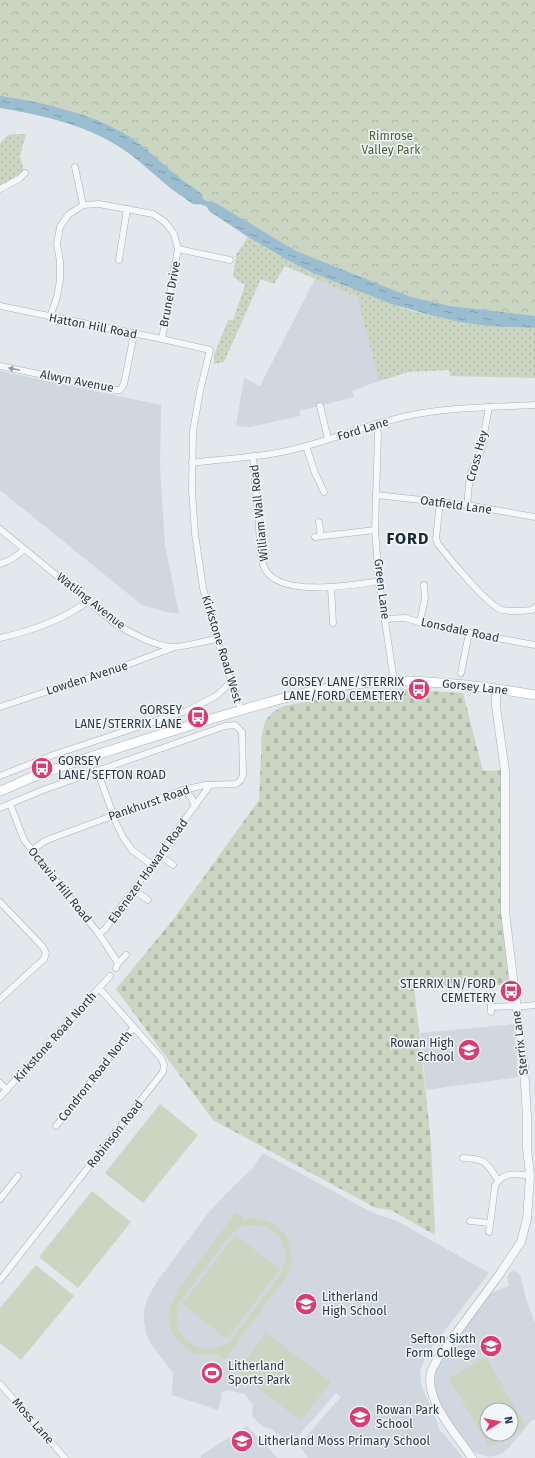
<svg xmlns="http://www.w3.org/2000/svg" width="535" height="1458" viewBox="0 0 535 1458" font-family="'Fira Sans',sans-serif">
  <style>
    .built { fill: #d0d7de; fill-rule: evenodd }
    .grass { fill: url(#grass-dots) }
    .forest { fill: url(#forest-crowns) }
    .cemetery { fill: url(#cemetery-stones) }
    .garden { fill: #cbd6c2; fill-rule: evenodd }
    .water { fill: url(#water-ripples) }
    .lines { fill: none; stroke-linecap: round; stroke-linejoin: round }
    .minor-casing { stroke: #a6b0b7; stroke-width: 7 }
    .tertiary-casing { stroke: #a6b0b7; stroke-width: 9 }
    .secondary-casing { stroke: #a6b0b7; stroke-width: 10 }
    .minor { stroke: #f5f7f9; stroke-width: 6 }
    .tertiary { stroke: #f5f7f9; stroke-width: 8 }
    .secondary { stroke: #fff; stroke-width: 9 }
    .oneway { fill: #8e98a0 }
    .labels { text-anchor: middle; stroke-width: 3; stroke-linejoin: round; paint-order: stroke }
    .park-label { font-size: 12px; fill: #466334; stroke: #f2f6f9 }
    .street-label { font-size: 12px; fill: #283846; stroke: #f2f6f9 }
    .poi-label { font-size: 12px; fill: #283846; stroke: #f2f6f9; text-anchor: end }
    .district-label { font-size: 16px; font-weight: bold; letter-spacing: 1px; fill: #1a2936; stroke: #f2f6f9 }
  </style>
  <defs>
    <pattern id="grass-dots" width="8" height="8" patternUnits="userSpaceOnUse"><rect width="8" height="8" fill="#cbd6c2"/><path d="M2 2h.1M6 6h.1" fill="none" stroke="#aeb8a8" stroke-width="1.8" stroke-linecap="round"/></pattern>
    <pattern id="forest-crowns" width="20" height="18" patternUnits="userSpaceOnUse"><rect width="20" height="18" fill="#cbd6c2"/><path d="M2 6a3 3 0 1 1 6 0M12 15a3 3 0 1 1 6 0" fill="none" stroke="#aeb8a8"/></pattern>
    <pattern id="cemetery-stones" width="16" height="16" patternUnits="userSpaceOnUse"><rect width="16" height="16" fill="#cbd6c2"/><path d="M2 7V4a2 2 0 0 1 4 0v3zM10 15v-3a2 2 0 0 1 4 0v3z" fill="#aeb8a8"/></pattern>
    <pattern id="water-ripples" width="26" height="14" patternUnits="userSpaceOnUse"><rect width="26" height="14" fill="#9abdcf"/><path d="M2 4q2-2 4 0t4 0M15 11q2-2 4 0t4 0" fill="none" stroke="#7e9baa"/></pattern>
  </defs>
  <rect width="100%" height="100%" fill="#e2e8ec"/>
  <g class="built">
    <polygon points="315,279 357,297 379,381 352,391 354,397 299,411 300,416 250,427 236,426 244,378 260,386"/>
    <polygon points="0,371 161,405 160,468 165,545 179,614 166,612 142,605 0,490"/>
    <polygon points="514,1024 518,1077 426,1090 420,1033"/>
    <polygon points="263,1153 373,1213 397,1221 489,1273 426,1355 420,1371 421,1385 437,1421 439,1430 444,1434 463,1458 308,1458 299,1445 337,1401 341,1398 336,1393 291,1444 270,1428 264,1427 252,1417 253,1405 244,1394 228,1390 221,1393 222,1395 218,1410 172,1395 173,1373 151,1344 146,1333 144,1322 144,1310 148,1297 158,1280 209,1212 233,1187 251,1170"/>
    <path d="M513,1271L518,1273L520,1275L526,1299L535,1323V1420H532L507,1450L499,1455L489,1457L476,1453L467,1446L458,1434L438,1401L430,1374L484,1296L509,1286L507,1277L510,1272ZM487,1410H511V1434H487Z"/>
    <polygon points="247,1426 278,1458 201,1458 200,1456"/>
  </g>
  <g class="grass">
    <polygon points="17,134 26,134 20,156 24,171 0,186 0,143 8,135"/>
    <polygon points="248,237 289,261 313,273 391,304 409,310 434,316 487,326 535,328 535,378 450,376 449,370 409,372 379,381 357,297 285,266 274,284 261,279 224,362 214,364 214,355 228,320 233,320 245,285 233,277 236,255"/>
  </g>
  <polygon class="forest" points="0,0 535,0 535,323 446,312 336,275 201,201 106,132 0,102"/>
  <polygon class="cemetery" points="399,689 463,693 483,771 501,770 501,889 502,921 509,985 414,986 431,1142 435,1235 391,1210 376,1208 213,1120 116,989 172,921 259,800 262,734 265,721 273,712 283,706 348,694"/>
  <g class="garden">
    <polygon points="160,1104 198,1135 143,1203 105,1173"/>
    <polygon points="92,1191 131,1222 78,1288 39,1257"/>
    <path d="M236,1212L243,1217L241,1220C277,1211 304,1245 286,1277L224,1360L219,1356L220,1354C183,1363 155,1325 177,1293L176,1292ZM254,1225C282,1226 294,1256 278,1278L231,1340C203,1363 167,1337 179,1303L230,1235L240,1227Z"/>
    <polygon points="235,1235 280,1269 227,1339 182,1304"/>
    <polygon points="36,1265 74,1296 21,1360 0,1343 0,1308"/>
    <polygon points="266,1333 331,1382 301,1421 237,1372"/>
    <path d="M486,1357L526,1426L489,1447L449,1378ZM487,1410H511V1434H487Z"/>
  </g>
  <path class="water" d="M0,96C42,102 94,114 130,137C145,147 157,159 170,170C180,179 191,186 202,194L203,199L207,202L210,201L214,202L296,251L411,297L450,306L535,316V328L487,326L461,322L434,316L391,304L313,273L289,261L248,237L209,211L207,207C200,203 198,205 193,204C189,202 184,197 180,195C158,180 141,160 118,146C83,124 41,115 0,108Z"/>
  <g class="lines">
    <g class="minor-casing">
      <g id="minor">
        <polyline points="75,167 83,205"/>
        <polyline points="0,189 19,179 25,173"/>
        <polyline points="178,249 230,260"/>
        <polyline points="119,260 127,209"/>
        <polyline points="0,306 162,339 210,350 200,391 193,431 192,491 195,534 203,588 217,639 241,710"/>
        <polyline points="50,317 57,297 60,280 60,261 57,244 60,227 68,215 83,205 99,204 153,214 165,222 174,234 178,249 162,339"/>
        <polyline points="0,366 115,390 120,390 124,384 134,334"/>
        <polyline points="320,406 328,439"/>
        <polyline points="376,424 378,434 375,530 379,581 394,681"/>
        <polyline points="306,446 315,473 324,492"/>
        <path d="M253,456C255,480 257,503 259,527C260,540 259,557 265,569C280,598 354,585 379,581"/>
        <path d="M192,463C222,459 253,458 282,452C328,443 371,422 417,414C456,407 496,407 535,405"/>
        <polyline points="376,495 467,505 535,517"/>
        <path d="M440,502L436,538L438,544C448,557 488,606 502,610C512,612 522,611 532,610L535,607"/>
        <polyline points="467,505 470,475 481,451 489,407"/>
        <polyline points="319,522 321,536"/>
        <path d="M0,529L117,625C132,633 156,647 173,647C185,647 204,641 217,639"/>
        <polyline points="315,537 375,530"/>
        <path d="M0,564C10,561 17,557 24,549"/>
        <polyline points="331,588 333,623"/>
        <polyline points="385,619 405,618 436,627 535,645"/>
        <polyline points="420,622 425,598 424,585"/>
        <path d="M0,638C31,631 62,621 88,601"/>
        <polyline points="461,673 469,633"/>
        <polyline points="0,707 116,669 172,648"/>
        <polyline points="97,770 117,825 124,839 132,850 152,865"/>
        <polyline points="0,776 53,755 189,710 216,696 228,685 231,681"/>
        <polyline points="183,790 191,797 195,806"/>
        <polyline points="10,804 24,840 99,934 118,963"/>
        <polyline points="0,808 43,790 225,726 235,725 242,732 243,775 241,780 236,784 205,785 183,790 55,837 45,841 32,850"/>
        <polyline points="159,855 173,865"/>
        <polyline points="134,890 148,900"/>
        <polyline points="0,902 43,947 46,953 44,959 0,999"/>
        <polyline points="99,934 105,929 210,785"/>
        <polyline points="116,968 118,963 126,955"/>
        <polyline points="491,1000 491,1012"/>
        <polyline points="491,1007 516,1006"/>
        <polyline points="516,1007 535,1005"/>
        <polyline points="0,1083 7,1090"/>
        <polyline points="0,1097 110,976"/>
        <polyline points="56,1126 134,1027"/>
        <path d="M463,1158C486,1159 485,1161 498,1180"/>
        <polyline points="0,1199 18,1176"/>
        <polyline points="470,1221 490,1223"/>
        <path d="M489,1232L495,1186C502,1172 516,1173 530,1176"/>
        <polyline points="0,1280 163,1072 164,1065 161,1058 99,988"/>
        <polyline points="0,1384 65,1458"/>
      </g>
    </g>
    <g class="tertiary-casing">
      <path id="tertiary" d="M472,1458C458,1436 424,1401 431,1372C432,1368 436,1363 438,1358L499,1275L521,1242L527,1219L530,1176L527,1148V1117L524,1067L505,912V771L496,706V689"/>
    </g>
    <g class="secondary-casing">
      <path id="secondary" d="M0,791C11,787 22,781 33,777C91,755 150,738 208,720C269,702 330,682 394,681C441,681 489,687 535,695"/>
    </g>
    <use href="#minor" class="minor"/>
    <use href="#tertiary" class="tertiary"/>
    <use href="#secondary" class="secondary"/>
  </g>
  <defs><path id="oneway-solid" d="M-6-.8H1V-3.2L6.5 0L1 3.2V.8H-6Z"/></defs>
  <use class="oneway" href="#oneway-solid" transform="translate(14 369) rotate(-168)"/>
  <defs>
    <g id="bus-disc" transform="scale(1.15)"><circle r="9.5" fill="#dc3c72" stroke="#f2f6f9"/><path d="M-5-6H5V4H4V6H2V4H-2V6H-4V4H-5ZM-3.5-4V0h7V-4ZM-3.5 1.2v1.5H-2V1.2ZM2 1.2v1.5H3.5V1.2Z" fill="#fff"/></g>
    <g id="school-disc" transform="scale(1.15)"><circle r="9.5" fill="#dc3c72" stroke="#f2f6f9"/><path d="M0-5L7-2L0 1L-7-2ZM-4 1L0 2.5L4 1V4Q0 6-4 4Z" fill="#fff"/></g>
    <g id="stadium-disc" transform="scale(1.15)"><circle r="9.5" fill="#dc3c72" stroke="#f2f6f9"/><path d="M0-5a6.5 5 0 1 0 0 10a6.5 5 0 1 0 0-10ZM-3.5-1.8h7v3.6h-7Z" fill="#fff"/></g>
  </defs>
  <g fill-rule="evenodd">
    <use href="#bus-disc" x="419" y="689"/>
    <use href="#bus-disc" x="198" y="717"/>
    <use href="#bus-disc" x="42" y="768"/>
    <use href="#bus-disc" x="511" y="991"/>
    <use href="#school-disc" x="469" y="1050"/>
    <use href="#school-disc" x="306" y="1304"/>
    <use href="#school-disc" x="491" y="1346"/>
    <use href="#stadium-disc" x="212" y="1373"/>
    <use href="#school-disc" x="360" y="1417"/>
    <use href="#school-disc" x="242" y="1441"/>
  </g>
  <g class="labels">
    <g class="park-label">
      <text x="391" y="140">Rimrose<tspan x="391" dy="14">Valley Park</tspan></text>
    </g>
    <g class="street-label">
      <text transform="translate(170 294) rotate(-79)" y="4">Brunel Drive</text>
      <text transform="translate(93 326) rotate(11)" y="4">Hatton Hill Road</text>
      <text transform="translate(77 381) rotate(11)" y="4">Alwyn Avenue</text>
      <text transform="translate(363 429) rotate(-17)" y="4">Ford Lane</text>
      <text transform="translate(477 456) rotate(-75)" y="4">Cross Hey</text>
      <text transform="translate(456 505) rotate(8)" y="4">Oatfield Lane</text>
      <text transform="translate(259 513) rotate(-96)" y="4">William Wall Road</text>
      <text transform="translate(382 589) rotate(83)" y="4">Green Lane</text>
      <text transform="translate(91 601) rotate(38)" y="4">Watling Avenue</text>
      <text transform="translate(460 630) rotate(12)" y="4">Lonsdale Road</text>
      <text transform="translate(222 649) rotate(73)" y="4">Kirkstone Road West</text>
      <text transform="translate(87 678) rotate(-18)" y="4">Lowden Avenue</text>
      <text transform="translate(475 687) rotate(6)" y="4">Gorsey Lane</text>
      <text transform="translate(149 803) rotate(-19)" y="4">Pankhurst Road</text>
      <text transform="translate(148 871) rotate(-54)" y="4">Ebenezer Howard Road</text>
      <text transform="translate(60 885) rotate(51)" y="4">Octavia Hill Road</text>
      <text transform="translate(55 1037) rotate(-48)" y="4">Kirkstone Road North</text>
      <text transform="translate(520 1043) rotate(-97)" y="4">Sterrix Lane</text>
      <text transform="translate(95 1076) rotate(-52)" y="4">Condron Road North</text>
      <text transform="translate(115 1134) rotate(-52)" y="4">Robinson Road</text>
      <text transform="translate(33 1421) rotate(49)" y="4">Moss Lane</text>
    </g>
    <g class="poi-label">
      <text x="404" y="686">GORSEY LANE/STERRIX<tspan x="404" dy="14">LANE/FORD CEMETERY</tspan></text>
      <text x="182" y="714">GORSEY<tspan x="182" dy="14">LANE/STERRIX LANE</tspan></text>
      <text x="58" y="765" text-anchor="start">GORSEY<tspan x="58" dy="14">LANE/SEFTON ROAD</tspan></text>
      <text x="496" y="988">STERRIX LN/FORD<tspan x="496" dy="14">CEMETERY</tspan></text>
      <text x="454" y="1047">Rowan High<tspan x="454" dy="14">School</tspan></text>
      <text x="322" y="1301" text-anchor="start">Litherland<tspan x="322" dy="14">High School</tspan></text>
      <text x="476" y="1343">Sefton Sixth<tspan x="476" dy="14">Form College</tspan></text>
      <text x="228" y="1370" text-anchor="start">Litherland<tspan x="228" dy="14">Sports Park</tspan></text>
      <text x="376" y="1414" text-anchor="start">Rowan Park<tspan x="376" dy="14">School</tspan></text>
      <text x="258" y="1445" text-anchor="start">Litherland Moss Primary School</text>
    </g>
    <g class="district-label">
      <text x="408" y="544">FORD</text>
    </g>
  </g>
  <g transform="translate(499 1422) rotate(79)"><circle r="19" fill="#f2f6f9" stroke="#a1aab1"/>
  <path d="M0-3L7 15L0 10L-7 15Z" fill="#dc3c72"/>
  <text y="-6" font-size="11" font-weight="bold" text-anchor="middle" fill="#283846">N</text>
  </g>
</svg>
